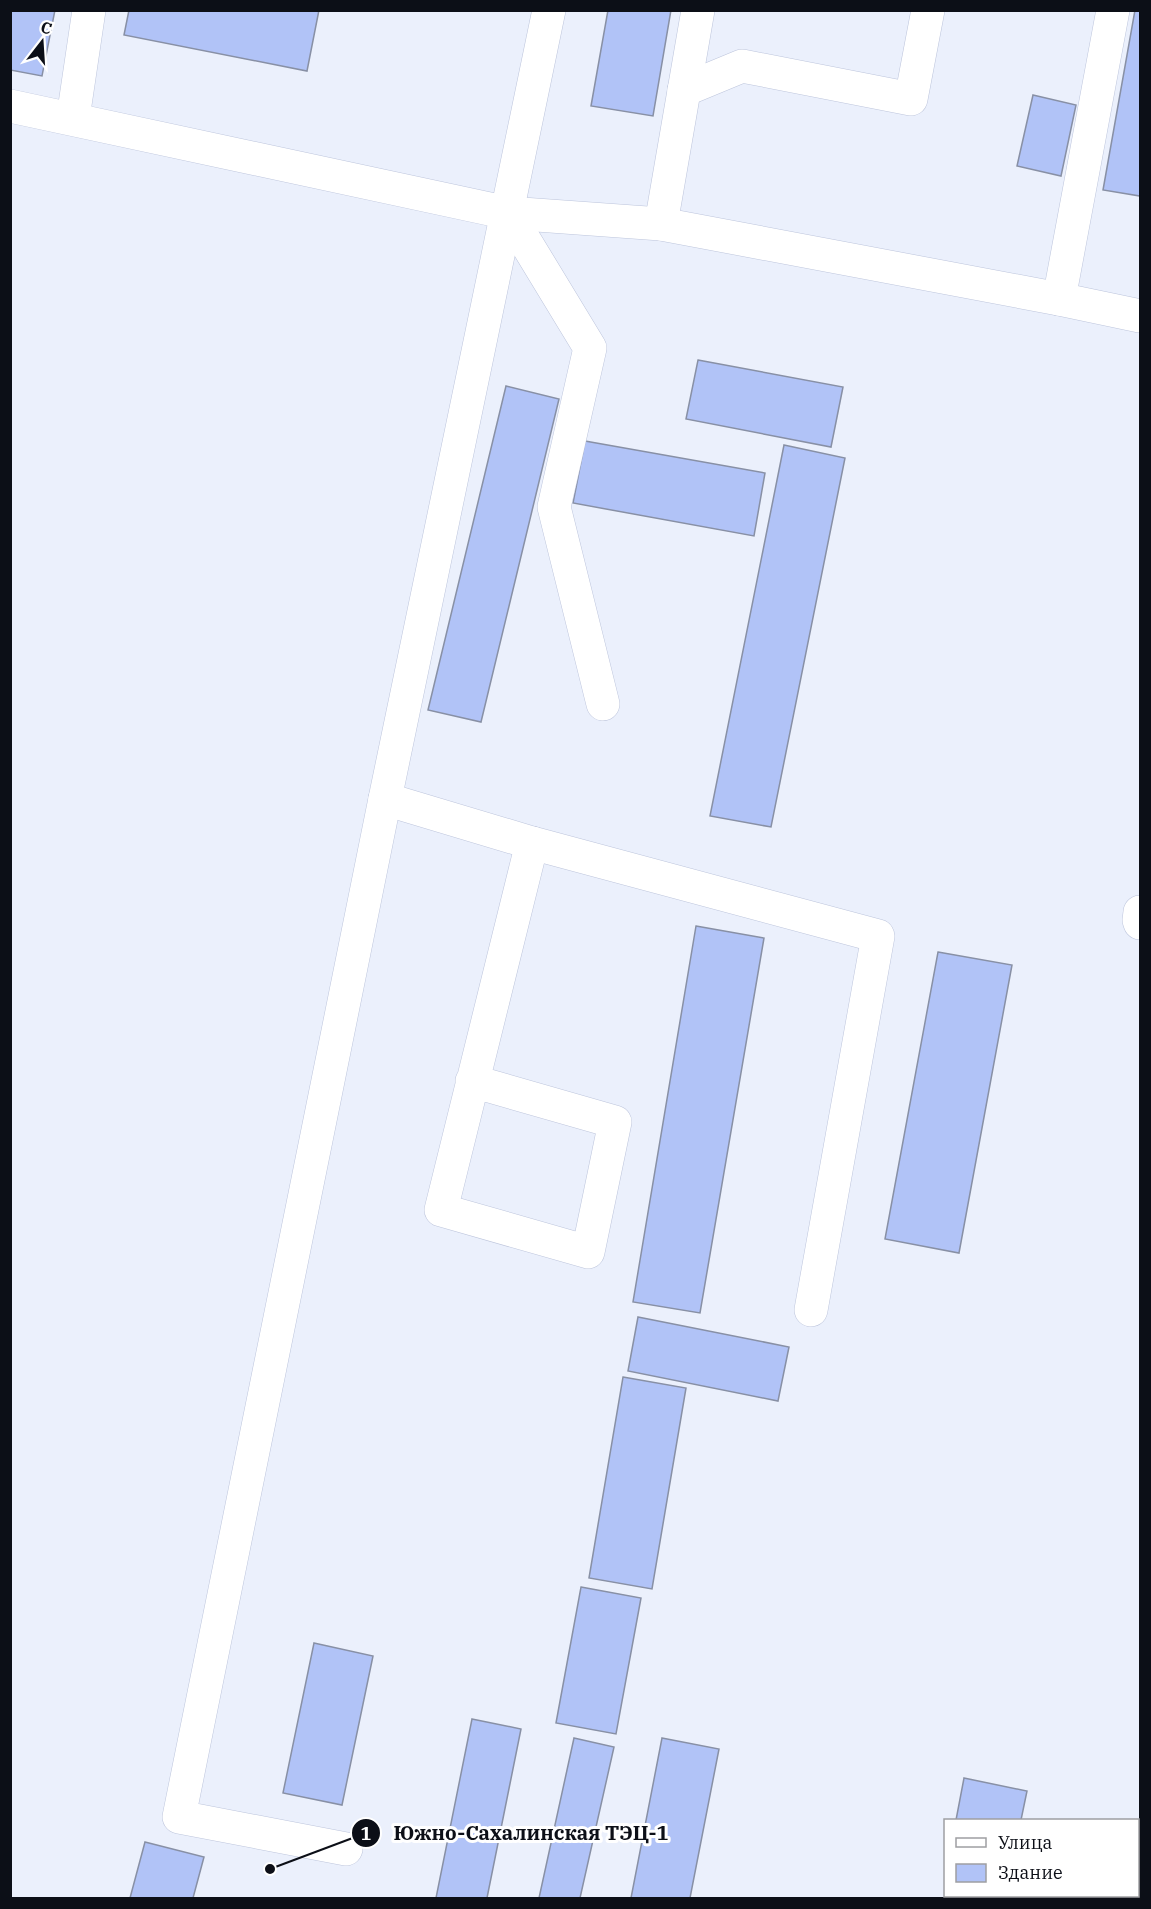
<svg xmlns="http://www.w3.org/2000/svg" width="1151" height="1909" viewBox="0 0 1151 1909" font-family="'IBM Plex Serif',serif">
  <style>
    .built { fill: #ebf0fc; fill-rule: evenodd }
    .building { fill: #b1c3f7; stroke: #8890a5; stroke-width: 1.5 }
    .lines { fill: none; stroke-linecap: round; stroke-linejoin: round }
    .minor-casing { stroke: #bdc5dc; stroke-width: 34 }
    .minor { stroke: #fff; stroke-width: 33 }
    .leader { fill: none; stroke: #0c0f17; stroke-width: 2 }
    .callout-dot { fill: #0c0f17; stroke: #fff; stroke-width: 2 }
    .mark-label { font-size: 18px; text-anchor: middle; font-weight: bold; fill: #fff }
    .callout-label { font-size: 20px; text-anchor: middle; font-weight: bold; fill: #0c0f17; stroke: #fff; stroke-width: 6; stroke-linejoin: round; paint-order: stroke }
  </style>
  <rect width="100%" height="100%" fill="#f6f8fc"/>
  <path class="built" d="M11,11H1140V1898H11ZM946,1820H1138V1896H946Z"/>
  <g class="building">
    <polygon points="10,10 55,10 42,76 10,70"/>
    <polygon points="129,10 319,10 307,71 124,35"/>
    <polygon points="608,10 671,10 653,116 591,106"/>
    <polygon points="1135,10 1140,10 1140,196 1103,190"/>
    <polygon points="1033,95 1076,105 1061,176 1017,166"/>
    <polygon points="698,360 843,387 831,447 686,419"/>
    <polygon points="506,386 559,399 481,722 428,710"/>
    <polygon points="585,441 765,473 754,536 573,503"/>
    <polygon points="784,445 845,458 771,827 710,816"/>
    <polygon points="696,926 764,938 700,1313 633,1302"/>
    <polygon points="938,952 1012,965 959,1253 885,1239"/>
    <polygon points="638,1317 789,1347 778,1401 628,1371"/>
    <polygon points="623,1377 686,1388 652,1589 589,1578"/>
    <polygon points="581,1587 641,1598 616,1734 556,1723"/>
    <polygon points="314,1643 373,1656 342,1805 283,1793"/>
    <polygon points="472,1719 521,1729 487,1898 436,1898"/>
    <polygon points="574,1738 614,1747 580,1898 539,1898"/>
    <polygon points="662,1738 719,1749 690,1898 631,1898"/>
    <polygon points="964,1778 1027,1791 1021,1820 956,1820"/>
    <polygon points="1140,1821 1140,1898 1125,1898 1126,1896 1138,1896 1138,1836"/>
    <polygon points="145,1842 204,1857 193,1898 130,1898"/>
    <polygon points="972,1896 1006,1896 1006,1898 987,1898"/>
  </g>
  <g class="lines">
    <g class="minor-casing">
      <g id="minor">
        <polyline points="684,90 742,66 911,99 928,10"/>
        <polyline points="10,106 508,213 661,224 1059,299 1140,316"/>
        <polyline points="73,118 89,10"/>
        <polyline points="508,213 590,348 554,507 603,704"/>
        <polyline points="661,224 698,10"/>
        <polyline points="1059,299 1113,10"/>
        <polyline points="385,799 532,843 878,936 811,1310"/>
        <polyline points="1140,912 1139,920 1140,923"/>
        <polyline points="472,1081 615,1122 588,1252 441,1210 532,843"/>
        <polyline points="346,1849 179,1817 385,799 549,10"/>
      </g>
    </g>
    <use href="#minor" class="minor"/>
  </g>
  <path class="leader" d="M270 1869L366 1833"/>
  <g class="callout-dot">
    <circle cx="270" cy="1869" r="6"/>
    <circle cx="366" cy="1833" r="15"/>
  </g>
  <g class="mark-label">
    <text x="366" y="1840">1</text>
  </g>
  <g class="callout-label">
    <text x="531" y="1840">Южно-Сахалинская ТЭЦ-1</text>
  </g>
  <rect width="1151" height="1909" fill="none" stroke="#0c0f17" stroke-width="24"/>
  <rect x="944" y="1819" width="195" height="78" fill="#ffffff" stroke="#9e9fa2" stroke-width="1.5"/>
  <rect x="956" y="1838" width="30" height="9" fill="#ffffff" stroke="#9e9fa2" stroke-width="1.5"/>
  <text x="998" y="1849" font-size="18" fill="#0c0f17">Улица</text>
  <rect x="956" y="1864" width="30" height="18" fill="#b1c3f7" stroke="#9e9fa2" stroke-width="1.5"/>
  <text x="998" y="1879" font-size="18" fill="#0c0f17">Здание</text>
  <g transform="translate(42 42) rotate(17)" stroke="#ffffff" stroke-width="4.5" paint-order="stroke">
  <path d="M0-4.5L10 22L0 15L-10 22Z" fill="#0c0f17"/>
  <text y="-9" font-size="16" font-weight="bold" text-anchor="middle" fill="#0c0f17">С</text>
  </g>
</svg>
